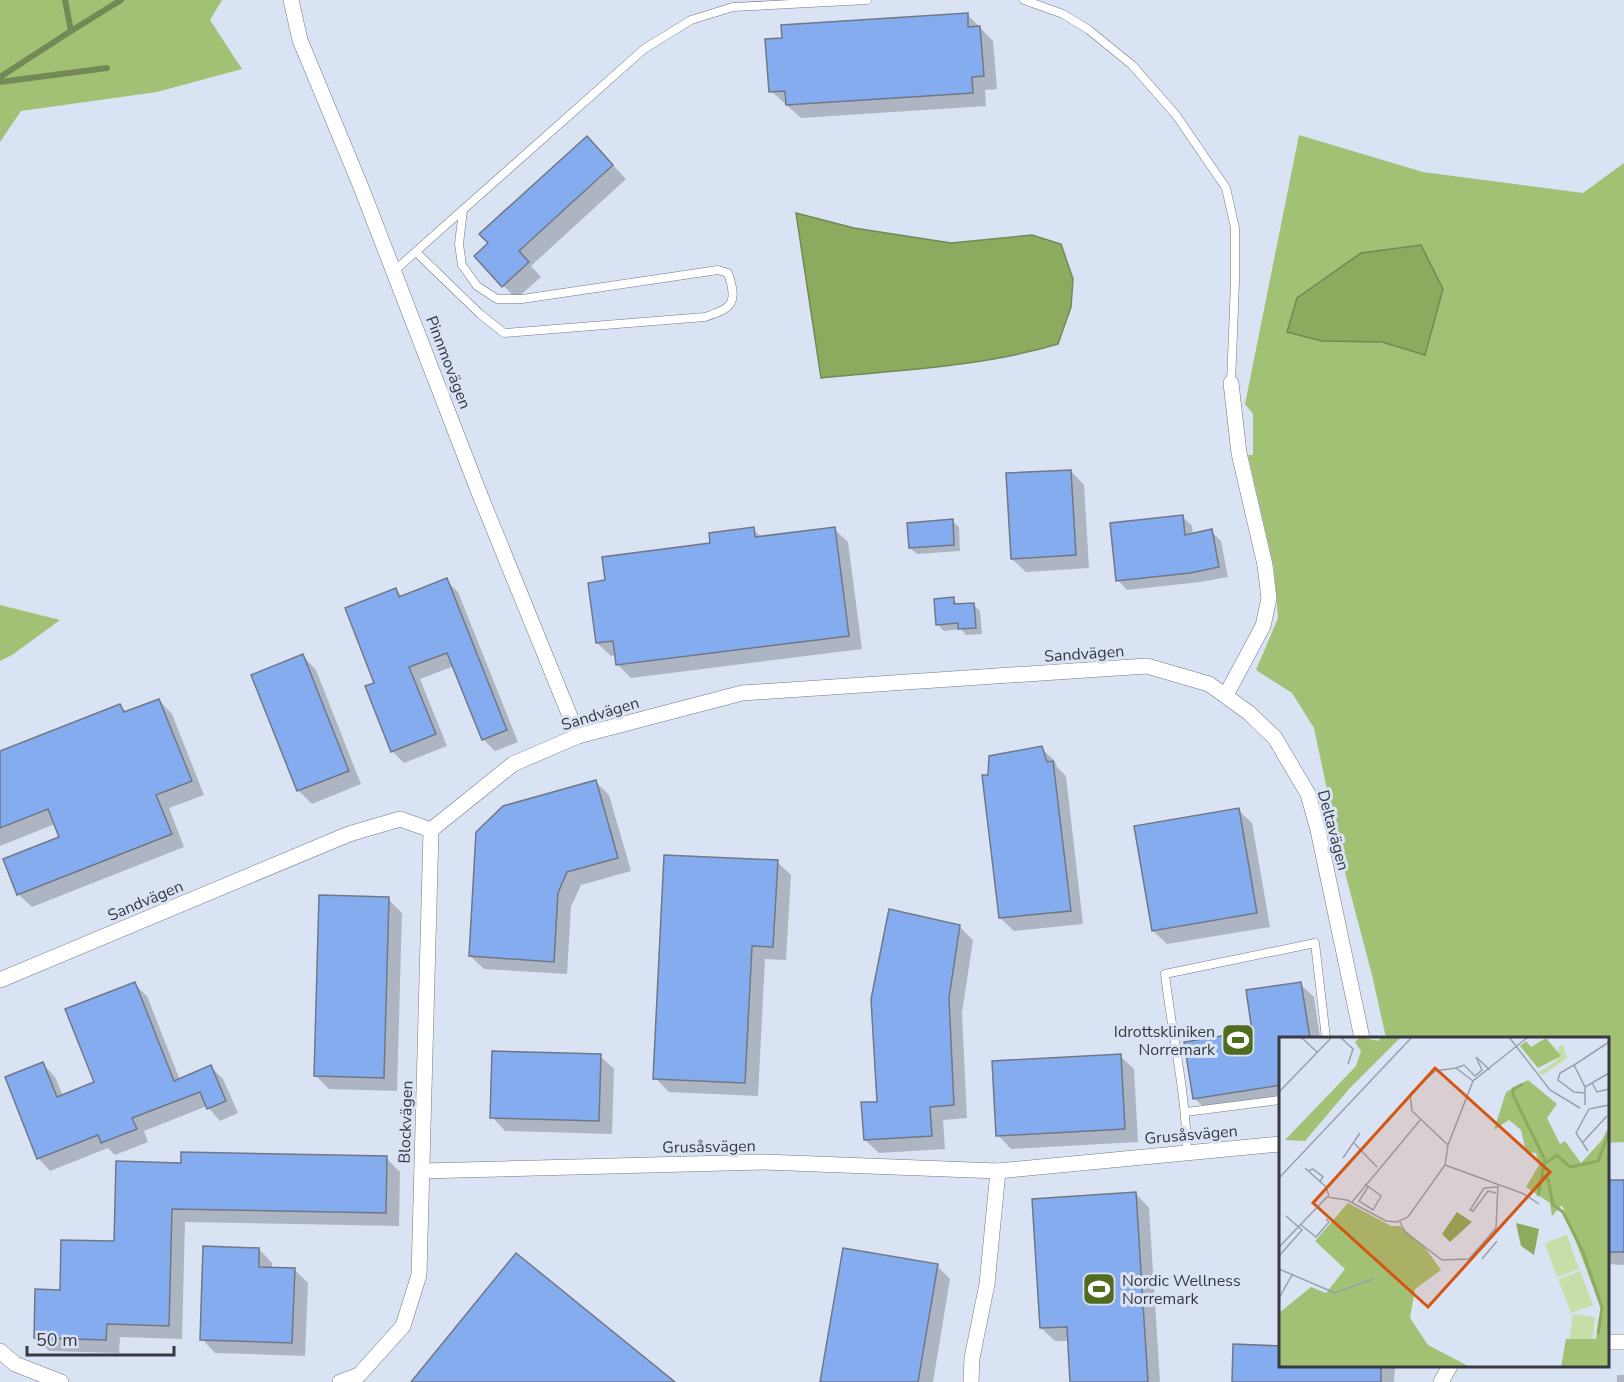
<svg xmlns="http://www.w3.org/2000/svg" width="1624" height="1382" viewBox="0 0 1624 1382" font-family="'Nunito Sans',sans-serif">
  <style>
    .forest { fill: #a3c174 }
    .water { fill: #8daa5f; stroke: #738956; stroke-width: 1.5 }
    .shadow { fill: #0003 }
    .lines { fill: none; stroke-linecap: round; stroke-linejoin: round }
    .stream { stroke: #738956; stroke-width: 6 }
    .building { fill: #85acef; stroke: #707886; stroke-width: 1.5 }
    .service-casing { stroke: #717987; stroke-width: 9 }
    .minor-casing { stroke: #717987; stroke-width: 16 }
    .service { stroke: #fff; stroke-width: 8 }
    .minor { stroke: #fff; stroke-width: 15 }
    .labels { text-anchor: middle; stroke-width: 6; stroke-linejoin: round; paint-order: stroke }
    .street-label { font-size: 16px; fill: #373b41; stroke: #dae3f3 }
    .poi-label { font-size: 16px; fill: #373b41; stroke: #dae3f3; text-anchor: end }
    .inset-river { fill: none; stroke: #8daa5f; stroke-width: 3 }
    .inset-road { fill: none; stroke: #99a0ac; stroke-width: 1.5 }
    .view { fill: #d65611; fill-opacity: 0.15; stroke: #d65611; stroke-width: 3 }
    .inset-edge { fill: none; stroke: #373b41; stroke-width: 3 }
  </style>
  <rect width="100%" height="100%" fill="#dae3f3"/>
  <g class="forest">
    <polygon points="0,0 222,0 210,20 242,69 157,92 21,111 0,142"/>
    <polygon points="1299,135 1423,172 1583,193 1624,163 1624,1142 1608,1143 1608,1038 1386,1038 1372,975 1343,865 1314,728 1292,693 1256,670 1278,618 1274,568 1248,455 1253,455 1253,414 1245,404"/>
    <polygon points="0,605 60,620 12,655 0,661"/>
  </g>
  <g class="water">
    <path d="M796,213L854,228L951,243L1032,235L1061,244L1073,279L1071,307L1058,344C981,367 900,370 821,378Z"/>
    <polygon points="1421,245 1443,289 1425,355 1382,342 1322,341 1287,332 1297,298 1361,253"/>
  </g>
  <g class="shadow">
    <polygon points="967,14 993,41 997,89 985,90 986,106 801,118 771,91"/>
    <polygon points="600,151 626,179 531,266 541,277 516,299 476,256"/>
    <polygon points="1071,471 1084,485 1089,568 1026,572 1012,559"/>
    <polygon points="1182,516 1192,526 1193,535 1211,531 1221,541 1228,577 1200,582 1127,590 1118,580"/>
    <polygon points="952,521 959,527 960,551 917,554 910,548"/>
    <polygon points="753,529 762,538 834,529 848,542 862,649 631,678 618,665 616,655 611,656 597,643 607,582"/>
    <polygon points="446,580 458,592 518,742 495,751 483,739 454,666 420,679 447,746 404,763 392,751 376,683 396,590 403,597"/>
    <polygon points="953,599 959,605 973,604 980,611 982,634 966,635 961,629 944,631 937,624"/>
    <polygon points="303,656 316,670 361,784 312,804 298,790"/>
    <polygon points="159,700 172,714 204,795 169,808 184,847 32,907 18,894 61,838 55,824 0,846 0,753 120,705 127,713"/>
    <polygon points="1041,748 1055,761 1057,767 1066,776 1083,924 1014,931 1000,918 990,777"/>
    <polygon points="595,781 609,795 631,871 581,885 571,907 567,974 484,969 470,956"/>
    <polygon points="1238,810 1252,823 1270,927 1167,944 1153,931"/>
    <polygon points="777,862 791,875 786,960 765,959 758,1096 669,1092 655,1078"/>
    <polygon points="388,899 402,913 397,1091 329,1089 315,1075"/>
    <polygon points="960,927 973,940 962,1013 967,1118 943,1120 945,1149 879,1153 865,1140 879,1103"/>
    <polygon points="134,984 147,996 180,1080 211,1067 223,1079 238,1113 220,1121 207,1106 144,1131 148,1142 115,1155 108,1148 50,1171 38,1158 43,1064 55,1077 63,1096 96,1083"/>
    <polygon points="1300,984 1314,997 1320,1038 1280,1038 1280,1100 1208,1111 1194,1098"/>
    <polygon points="600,1056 614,1069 612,1134 505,1131 492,1117"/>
    <polygon points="1120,1056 1134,1069 1138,1142 1011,1149 998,1135"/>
    <polygon points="386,1158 400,1172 399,1226 185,1222 182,1339 120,1337 119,1353 49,1351 35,1337 61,1291 115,1243 183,1165"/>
    <polygon points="1608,1182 1624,1182 1624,1265 1608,1264"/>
    <polygon points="1136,1194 1149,1208 1160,1382 1072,1382 1069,1341 1055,1341 1041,1328"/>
    <polygon points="259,1249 272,1263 272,1269 294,1269 308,1283 305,1356 215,1353 202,1339"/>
    <polygon points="937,1266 950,1279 933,1382 822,1382"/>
    <polygon points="1280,1366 1395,1366 1394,1382 1233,1382"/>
    <rect x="1617" y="1375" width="7" height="7"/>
  </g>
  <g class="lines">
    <g class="stream">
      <polyline points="71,31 121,0"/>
      <polyline points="0,77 71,31 65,0"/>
      <polyline points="0,82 107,68"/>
    </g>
  </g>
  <g class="building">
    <polygon points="968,13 968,27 980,26 984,76 972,77 973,93 786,105 785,91 769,92 765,39 782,38 781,25"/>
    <polygon points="587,136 613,165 519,251 529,262 502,287 474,256 488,243 479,234"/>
    <polygon points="1071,470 1076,555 1011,559 1006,473"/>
    <polygon points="1183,515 1185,535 1212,529 1219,567 1190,573 1116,581 1110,523"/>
    <polygon points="953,519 954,545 909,548 907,523"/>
    <polygon points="754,527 755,537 835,527 849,636 616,665 613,641 596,643 588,583 605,580 602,557 710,543 709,533"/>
    <polygon points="447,578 507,730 482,740 447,653 409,667 436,734 391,752 365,686 374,683 345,608 396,588 399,597"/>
    <polygon points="954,597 954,604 974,603 976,628 958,629 958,623 936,625 934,599"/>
    <polygon points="303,654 349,771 297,791 251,675"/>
    <polygon points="159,699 192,781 156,795 172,834 17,895 3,859 59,837 48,809 0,828 0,751 120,704 124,712"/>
    <polygon points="1042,746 1047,762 1053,761 1071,911 999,918 982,775 988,775 989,756"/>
    <polygon points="596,780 618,858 567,872 558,893 554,962 469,956 476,832 503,806"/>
    <polygon points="1239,808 1257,913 1152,931 1134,826"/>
    <polygon points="664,855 778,860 773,947 752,946 745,1083 653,1079"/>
    <polygon points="319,895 389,897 384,1078 314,1076"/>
    <polygon points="889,909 960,925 949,998 954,1105 930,1107 932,1136 864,1140 861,1102 877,1102 871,999"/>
    <polygon points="135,982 174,1081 211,1065 226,1101 207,1109 200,1092 132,1118 137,1129 101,1143 98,1135 37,1159 5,1077 43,1062 57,1097 94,1082 65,1009"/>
    <polygon points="1301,982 1310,1038 1281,1038 1281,1085 1193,1099 1184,1042 1252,1031 1246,990"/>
    <polygon points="492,1051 601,1054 599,1121 490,1118"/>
    <polygon points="1121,1054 1125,1129 996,1136 992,1061"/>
    <polygon points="181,1152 387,1156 386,1213 172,1209 169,1326 107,1324 106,1340 34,1338 35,1289 60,1290 61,1240 114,1241 116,1161 181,1163"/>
    <rect x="1608" y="1180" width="16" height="72"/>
    <polygon points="1136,1192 1148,1382 1070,1382 1067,1327 1040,1328 1032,1199"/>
    <polygon points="203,1246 259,1248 259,1267 295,1268 292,1343 200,1340"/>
    <polygon points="843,1248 938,1264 918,1382 820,1382"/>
    <polygon points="516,1253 675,1382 411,1382"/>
    <polygon points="1233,1344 1281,1346 1281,1365 1381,1365 1381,1382 1232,1382"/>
  </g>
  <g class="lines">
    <g class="service-casing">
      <g id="service">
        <polyline points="1024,0 1063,14 1089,30 1132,65 1176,115 1226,188 1235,228 1235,282 1231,383"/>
        <path d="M416,252L480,314L504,333L705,317C733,308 738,303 728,273L718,270L522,299H497L477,286L462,265L459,244L463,210"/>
        <polyline points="394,271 644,49 691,20 733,7 867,0"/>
        <polyline points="1186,1112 1280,1100"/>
        <path d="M1187,1152C1186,1092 1172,1034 1165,974L1315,943L1326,1038"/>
      </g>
    </g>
    <g class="minor-casing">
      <g id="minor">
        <polyline points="291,0 300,40 361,187 480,495 578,736"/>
        <polyline points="1226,695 1263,626 1269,598 1265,565 1239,453 1231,383"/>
        <polyline points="0,980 349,834 400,819 431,830 513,764 578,736 742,693 1147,666 1209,684 1249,713 1275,738 1308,794 1318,830 1362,1038"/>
        <polyline points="422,1171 764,1162 998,1171 1280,1144"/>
        <polyline points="1608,1342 1624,1342"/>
        <polyline points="0,1351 15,1364 61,1382"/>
        <polyline points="340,1382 359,1375 403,1326 419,1275 431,830"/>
        <polyline points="971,1382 972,1358 987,1284 998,1171"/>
        <polyline points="1441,1382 1450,1366"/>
      </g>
    </g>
    <use href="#service" class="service"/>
    <use href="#minor" class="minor"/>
  </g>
  <defs>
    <g id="stadium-square" transform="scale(1.725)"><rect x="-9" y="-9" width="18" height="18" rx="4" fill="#526c1f" stroke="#dae3f3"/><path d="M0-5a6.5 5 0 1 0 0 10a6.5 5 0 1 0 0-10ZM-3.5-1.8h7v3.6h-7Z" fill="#fff"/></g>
  </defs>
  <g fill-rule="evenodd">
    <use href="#stadium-square" x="1238" y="1040"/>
    <use href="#stadium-square" x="1099" y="1289"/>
  </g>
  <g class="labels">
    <g class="street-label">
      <text transform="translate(449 362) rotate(69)" y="6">Pinnmovägen</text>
      <text transform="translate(1084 653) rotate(-4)" y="6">Sandvägen</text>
      <text transform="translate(600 713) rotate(-17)" y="6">Sandvägen</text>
      <text transform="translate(1334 830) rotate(75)" y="6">Deltavägen</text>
      <text transform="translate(145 900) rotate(-23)" y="6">Sandvägen</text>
      <text transform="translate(405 1122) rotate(-88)" y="6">Blockvägen</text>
      <text transform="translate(1191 1134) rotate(-5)" y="6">Grusåsvägen</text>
      <text transform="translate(709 1146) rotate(-1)" y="6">Grusåsvägen</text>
    </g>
    <g class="poi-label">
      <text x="1215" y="1037">Idrottskliniken<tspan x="1215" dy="18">Norremark</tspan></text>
      <text x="1122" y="1286" text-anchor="start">Nordic Wellness<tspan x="1122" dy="18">Norremark</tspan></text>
    </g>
  </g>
  <g transform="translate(1279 1037)">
    <rect width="330" height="330" fill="#dae3f3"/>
    <path d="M284,8L288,21L264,38L259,36L278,23L279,10ZM288,198L300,232L278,240L266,206ZM301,234L314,268L292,276L279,242ZM294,277L316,280L312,316L289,313Z" fill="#c7dea8"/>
    <path d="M81,0L99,4L103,0H122L70,52L26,104L6,103L77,29L82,14L76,5ZM267,1L282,19L259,31L241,9L247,4L252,10ZM249,43L278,67L268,81L281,107L286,104L302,126L323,103L330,89V330H282L287,302H317L322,271L283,168L273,179L271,166L247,150L260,128L257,116L247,115L242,93L230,83L215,93L227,55ZM69,166L112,189H121L144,208L162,233L136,252L131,281L149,308L191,330H0V276L32,250L47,256L66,232L36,204Z" fill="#a3c174"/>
    <path d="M178,175L193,185L171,205L163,197ZM237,186L260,192L255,218L242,209Z" fill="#8daa5f"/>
    <path class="inset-river" d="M244,47L234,52V58L266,123L263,138L269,142L274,168L284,175L304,215L323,271L319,297M267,126L278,118L291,130L319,124L330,96M259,159L263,139"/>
    <path class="inset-road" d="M22,0L38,15M61,0L74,12L69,27M230,0L271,53L301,71M197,20L211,33M295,28L281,36L279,43L295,55L306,56M177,31L185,28L196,39L203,33L197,20M313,46L318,55L330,52M306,50L330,36M0,55L53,0M306,68V50L295,28L330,5M310,72L330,68M74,105L98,130M303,106L328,79M169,108L133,74L131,57L156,34L177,31L194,44M309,114L297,96L310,72M64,121L81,96M166,128L245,157L260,167M26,131L47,150L50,159M29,134L34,132L44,140L41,144M0,141L133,0M86,147L102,159L94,173L80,164L89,150M217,156L209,154L194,174L191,173L205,151L219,150M73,165L142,82M121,185L126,195L163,223L190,222L217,191L219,147M21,187L37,200L50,185L47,182M0,210L48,160L68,163L107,184L118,185L129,180L166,128L169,108L194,44L249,0M0,219L23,193L7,179M203,222L218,204M0,232L56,256L94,242M0,261L13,238"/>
    <path class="view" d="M156,31L271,135L149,270L34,166Z"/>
    <rect width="330" height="330" class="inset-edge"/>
  </g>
  <path d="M27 1346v9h147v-9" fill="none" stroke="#373b41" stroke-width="3"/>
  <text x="36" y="1346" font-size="18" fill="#373b41" stroke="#dae3f3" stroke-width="4.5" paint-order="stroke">50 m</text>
</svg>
